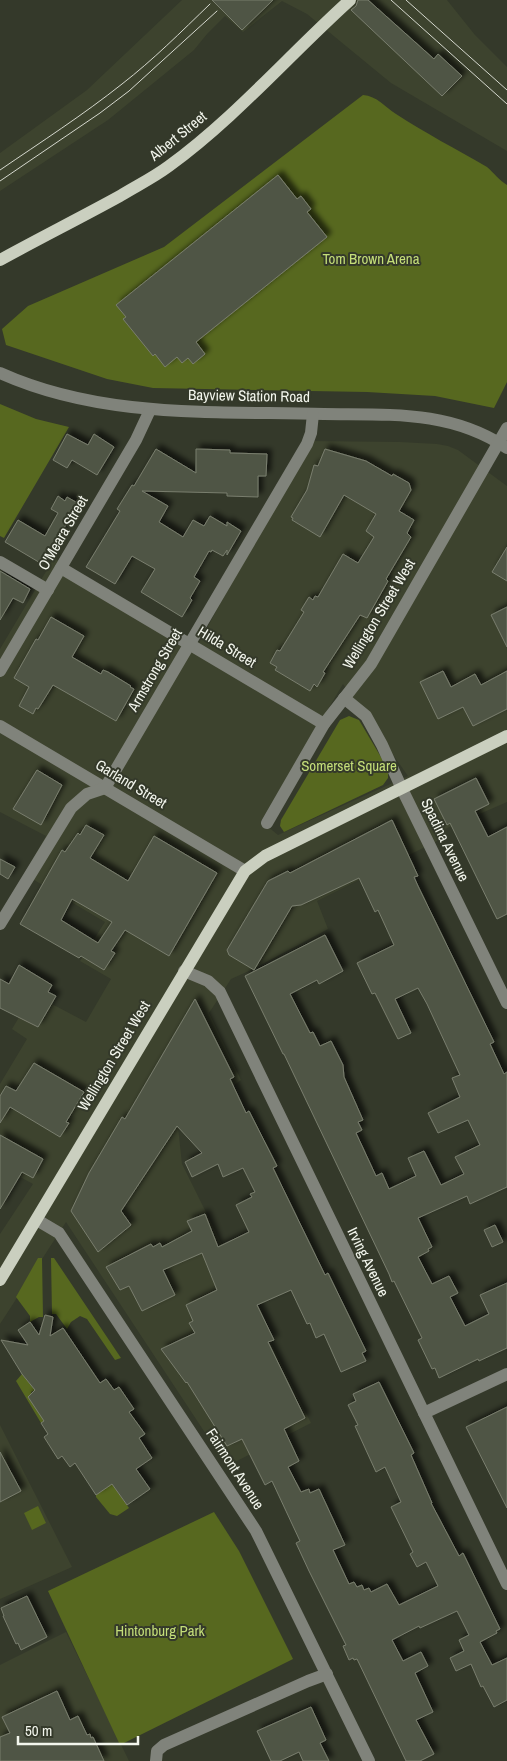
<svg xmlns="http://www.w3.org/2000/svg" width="507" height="1761" viewBox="0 0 507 1761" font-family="'Archivo Narrow',sans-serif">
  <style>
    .built { fill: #3d432e; fill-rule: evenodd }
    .green { fill: #57681f }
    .building { fill: #505545; stroke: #797e6e; fill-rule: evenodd; filter: url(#shadow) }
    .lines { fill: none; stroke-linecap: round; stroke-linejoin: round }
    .minor { stroke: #80837b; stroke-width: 12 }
    .major { stroke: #cacfbf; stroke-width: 12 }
    .tram { stroke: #d5d8ce; stroke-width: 1 }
    .labels { text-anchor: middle; stroke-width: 4; stroke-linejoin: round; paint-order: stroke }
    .street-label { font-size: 15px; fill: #f3f6ed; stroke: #34392a }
    .park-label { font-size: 15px; fill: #c4de79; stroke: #34392a }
  </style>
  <defs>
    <filter id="shadow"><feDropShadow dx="4.5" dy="-4.5" stdDeviation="2.5" flood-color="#0009"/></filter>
  </defs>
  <rect width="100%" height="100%" fill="#34392a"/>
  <g class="built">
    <polygon points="182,0 447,0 475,35 507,67 507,151 391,83 307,14 282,1 243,32 225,16 207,34 194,50 108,120 0,191 0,153 87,90"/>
    <path d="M308,441L400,442L437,444L448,446L458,450L507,486V802L445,829L447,836L317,901L328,929L251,970L231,979L209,1013L241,1080L178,1127L182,1164L311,1423L227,1466L66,1222L0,1324V1234L33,1184L0,1166V1084L27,1039L12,1029L33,994L86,1022L111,979L80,961L105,922L24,874L46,836L0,812V649L54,558L199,643ZM343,684L408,776L278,835L261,821Z"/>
    <polygon points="0,1425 72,1567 0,1599"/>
    <polygon points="66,1632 129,1761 0,1761 0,1665"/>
  </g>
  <g class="green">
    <path d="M363,95C377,96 385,107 396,114C425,133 456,149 487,167C494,173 499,180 507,185V382L494,408L435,396L367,392L153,388L107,379L6,345L2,329L28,306L164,247Z"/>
    <polygon points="0,404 36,419 69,427 4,538 0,536"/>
    <polygon points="349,716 359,720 388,769 388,778 383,785 284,832 280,826 281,820 340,720"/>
    <polygon points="38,1258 42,1258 43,1317 39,1317 30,1322 30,1316 16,1297"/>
    <polygon points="51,1258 54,1258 121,1358 115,1360 87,1319 80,1316 71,1322 67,1329 56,1314 52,1314"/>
    <polygon points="22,1374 35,1390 31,1392 32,1394 28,1397 33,1404 53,1415 41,1423 16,1381"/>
    <polygon points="112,1484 129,1508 117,1516 110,1514 96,1497 96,1495"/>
    <polygon points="38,1506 46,1523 32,1530 24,1513"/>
    <polygon points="214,1512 239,1551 293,1659 120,1745 48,1591"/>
  </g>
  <g class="building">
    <polygon points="212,0 273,0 242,30"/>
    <polygon points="358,0 368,0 434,59 438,54 462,76 442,96 351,10 356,6"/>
    <polygon points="278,175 297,199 301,196 311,209 307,212 327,237 196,342 205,354 193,364 188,358 182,363 177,357 165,367 155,354 153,356 123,319 126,317 116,305"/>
    <polygon points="67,434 88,445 94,434 114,447 97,475 72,460 67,468 53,460"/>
    <polygon points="156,449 196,473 196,449 230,450 230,453 267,454 266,476 258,476 258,497 227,496 227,493 142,491 168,506 159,522 183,537 193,520 204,526 210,516 227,526 227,522 241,531 227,555 227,550 223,556 212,550 211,552 209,551 194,577 200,581 190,598 192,600 182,617 141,592 155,569 132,556 115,584 86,567 120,511 117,509 132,485 134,486"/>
    <polygon points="325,449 366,461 392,476 393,474 409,483 411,490 399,511 414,520 407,533 411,537 386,579 388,581 367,618 360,615 323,672 325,673 317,687 314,684 310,691 275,670 277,667 270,663 277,650 280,651 304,612 301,610 309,597 313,600 315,596 318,597 343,554 358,563 374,537 366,531 376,514 344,495 320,537 292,520 293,518 291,517 307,490 314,465 318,466"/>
    <polygon points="58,496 65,501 67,497 81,505 70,524 67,523 42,564 5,542 18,520 45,536 58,513 51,509"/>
    <polygon points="507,547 507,581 492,572"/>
    <polygon points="0,571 30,589 23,603 13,598 0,620"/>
    <polygon points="507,607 507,647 491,615"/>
    <polygon points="51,617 84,636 72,657 101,674 103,670 108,672 131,686 130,687 134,689 116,721 53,685 38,709 36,708 33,714 19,706 29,687 14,678 36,639 38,640"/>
    <polygon points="443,671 451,687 475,674 481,685 507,671 507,709 473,726 463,707 438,719 420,682"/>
    <polygon points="37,770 62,785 41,825 13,809"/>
    <polygon points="476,778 489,804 475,811 488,837 507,827 507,914 497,919 450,823 447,825 434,799"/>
    <polygon points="392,820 418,876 414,877 418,886 494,1042 490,1044 504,1074 507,1072 507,1187 470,1204 467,1196 418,1218 432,1247 428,1249 429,1251 418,1257 432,1284 449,1276 458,1293 450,1297 465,1326 489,1314 480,1295 507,1283 507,1348 479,1361 478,1359 439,1378 435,1368 432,1369 418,1340 422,1338 394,1281 392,1282 389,1274 284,1054 283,1054 245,976 325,935 343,971 319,984 317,980 290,994 310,1033 313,1032 320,1046 331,1041 343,1065 344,1077 363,1120 358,1122 362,1130 356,1133 376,1176 382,1173 389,1189 416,1176 408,1158 424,1151 441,1185 464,1174 455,1157 480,1145 468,1120 438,1133 428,1113 460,1097 452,1078 460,1075 427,1004 418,988 395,999 411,1033 398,1039 375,993 372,994 357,963 394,945 378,910 375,912 359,878 301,905 292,906 254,970 229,955 227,950 268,881 288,871 290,873"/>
    <path d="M86,825L104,835L90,858L128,881L154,836L217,873L169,956L125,930L111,951L115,953L104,970L81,956L79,958L20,924L62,850L65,852L78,833L80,835ZM72,899L112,922L98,943L61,920Z"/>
    <polygon points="0,859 15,867 8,879 0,874"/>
    <polygon points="19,965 52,985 48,992 56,996 38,1027 0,1008 0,979 9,984"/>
    <polygon points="195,999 234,1077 230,1079 246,1113 249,1111 277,1166 273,1168 325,1275 328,1273 366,1351 362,1353 366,1361 341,1372 324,1334 316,1338 310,1323 307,1324 291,1290 257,1305 274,1340 268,1342 305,1418 284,1429 299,1461 288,1467 301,1492 309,1489 310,1493 319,1489 345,1545 333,1550 349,1584 354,1582 357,1587 362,1585 364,1590 369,1588 371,1592 387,1584 399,1605 438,1586 426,1562 417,1567 410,1554 413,1552 391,1507 401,1502 385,1467 376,1472 355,1426 358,1425 348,1405 356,1401 353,1394 379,1382 414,1453 411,1455 432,1503 431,1503 459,1556 463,1553 500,1629 496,1631 497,1633 480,1642 492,1665 507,1658 507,1700 494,1707 483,1686 481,1687 471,1664 456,1671 450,1658 464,1651 459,1640 469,1635 457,1611 420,1628 419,1626 392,1640 403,1661 421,1652 428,1666 415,1673 433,1712 416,1720 434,1754 420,1761 406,1761 357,1659 354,1660 353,1658 349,1660 343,1646 346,1645 309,1571 296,1543 300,1541 272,1481 265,1485 242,1439 227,1446 187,1382 186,1383 161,1349 195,1333 189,1323 193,1321 186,1305 217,1290 202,1253 163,1270 175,1295 142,1311 129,1286 120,1290 106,1267 151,1244 153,1247 160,1243 162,1247 192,1231 187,1221 205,1214 218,1247 249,1232 236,1205 252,1197 250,1194 255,1192 243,1168 223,1177 218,1164 192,1177 185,1162 202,1153 177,1126 121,1211 131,1225 98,1252 71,1211 89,1173 122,1117 125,1119"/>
    <polygon points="34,1063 84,1092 66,1122 69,1123 60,1137 10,1107 0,1123 0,1096 6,1086 16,1091"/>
    <polygon points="0,1135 43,1159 33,1178 22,1172 0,1209"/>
    <polygon points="495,1225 503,1242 492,1247 484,1230"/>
    <polygon points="45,1315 53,1317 50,1336 63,1328 100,1383 106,1379 114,1390 119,1387 134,1409 129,1412 145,1434 139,1438 152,1458 136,1469 150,1489 127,1505 112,1484 96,1495 75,1463 70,1467 62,1456 58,1459 44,1437 48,1434 41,1423 44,1421 28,1397 35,1390 22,1374 1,1340 28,1345 18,1330 30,1322 39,1335"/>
    <polygon points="507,1407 507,1508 466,1427"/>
    <polygon points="0,1452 21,1491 0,1502"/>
    <polygon points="27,1596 47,1637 21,1650 18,1643 16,1644 3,1616 4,1616 1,1608"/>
    <polygon points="57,1691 70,1720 78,1716 87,1735 90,1734 91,1738 93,1737 104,1761 0,1761 0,1737 10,1733 2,1717"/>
    <polygon points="311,1707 326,1740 320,1743 329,1761 303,1761 299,1752 280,1761 271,1761 257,1731"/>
  </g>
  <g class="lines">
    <g class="minor">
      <path d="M0,373C102,419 215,411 324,414C390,415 450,410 507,448"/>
      <polyline points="0,562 48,590"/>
      <polyline points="61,568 324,724"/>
      <polyline points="0,671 136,440 150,410"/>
      <polyline points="344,698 366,716 382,745 402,789 507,1003"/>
      <polyline points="0,726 245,871"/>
      <polyline points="267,823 324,724 371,664 507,428"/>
      <polyline points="0,924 71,808 87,794 105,788 307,444 311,433 313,414"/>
      <polyline points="184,971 208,981 220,992 507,1584"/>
      <polyline points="37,1220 59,1233 256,1531 369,1761"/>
      <polyline points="424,1413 507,1374"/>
      <polyline points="156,1761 157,1751 164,1745 308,1681 327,1674"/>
    </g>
    <g class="major">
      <path d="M0,260C40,238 80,218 120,196C136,186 153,178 169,166C235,118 289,55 350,0"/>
      <polyline points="0,1280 245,871 265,856 507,736"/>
    </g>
    <g class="tram">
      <polyline points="391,0 507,104"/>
      <polyline points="406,0 507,90"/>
      <path d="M0,170C41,142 83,115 122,84C153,60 181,32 210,4"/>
      <polyline points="0,181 100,113 129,91 217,11"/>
    </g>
  </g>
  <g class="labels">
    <g class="street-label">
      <text transform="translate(178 136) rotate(-39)" y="5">Albert Street</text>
      <text transform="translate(249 396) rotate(1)" y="5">Bayview Station Road</text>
      <text transform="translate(63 533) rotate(-60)" y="5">O'Meara Street</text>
      <text transform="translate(379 614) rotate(-59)" y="5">Wellington Street West</text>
      <text transform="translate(227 647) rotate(31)" y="5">Hilda Street</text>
      <text transform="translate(155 670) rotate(-60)" y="5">Armstrong Street</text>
      <text transform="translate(131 784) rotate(31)" y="5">Garland Street</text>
      <text transform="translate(445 840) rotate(64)" y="5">Spadina Avenue</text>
      <text transform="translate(114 1056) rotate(-59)" y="5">Wellington Street West</text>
      <text transform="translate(368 1262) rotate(64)" y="5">Irving Avenue</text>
      <text transform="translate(235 1469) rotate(57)" y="5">Fairmont Avenue</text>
    </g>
    <g class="park-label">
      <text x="371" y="264">Tom Brown Arena</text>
      <text x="349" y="771">Somerset Square</text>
      <text x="160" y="1636">Hintonburg Park</text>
    </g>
  </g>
  <path d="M18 1736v8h120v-8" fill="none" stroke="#f3f6ed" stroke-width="2.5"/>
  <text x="25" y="1736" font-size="15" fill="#f3f6ed" stroke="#34392a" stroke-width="4" paint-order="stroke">50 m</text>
</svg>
